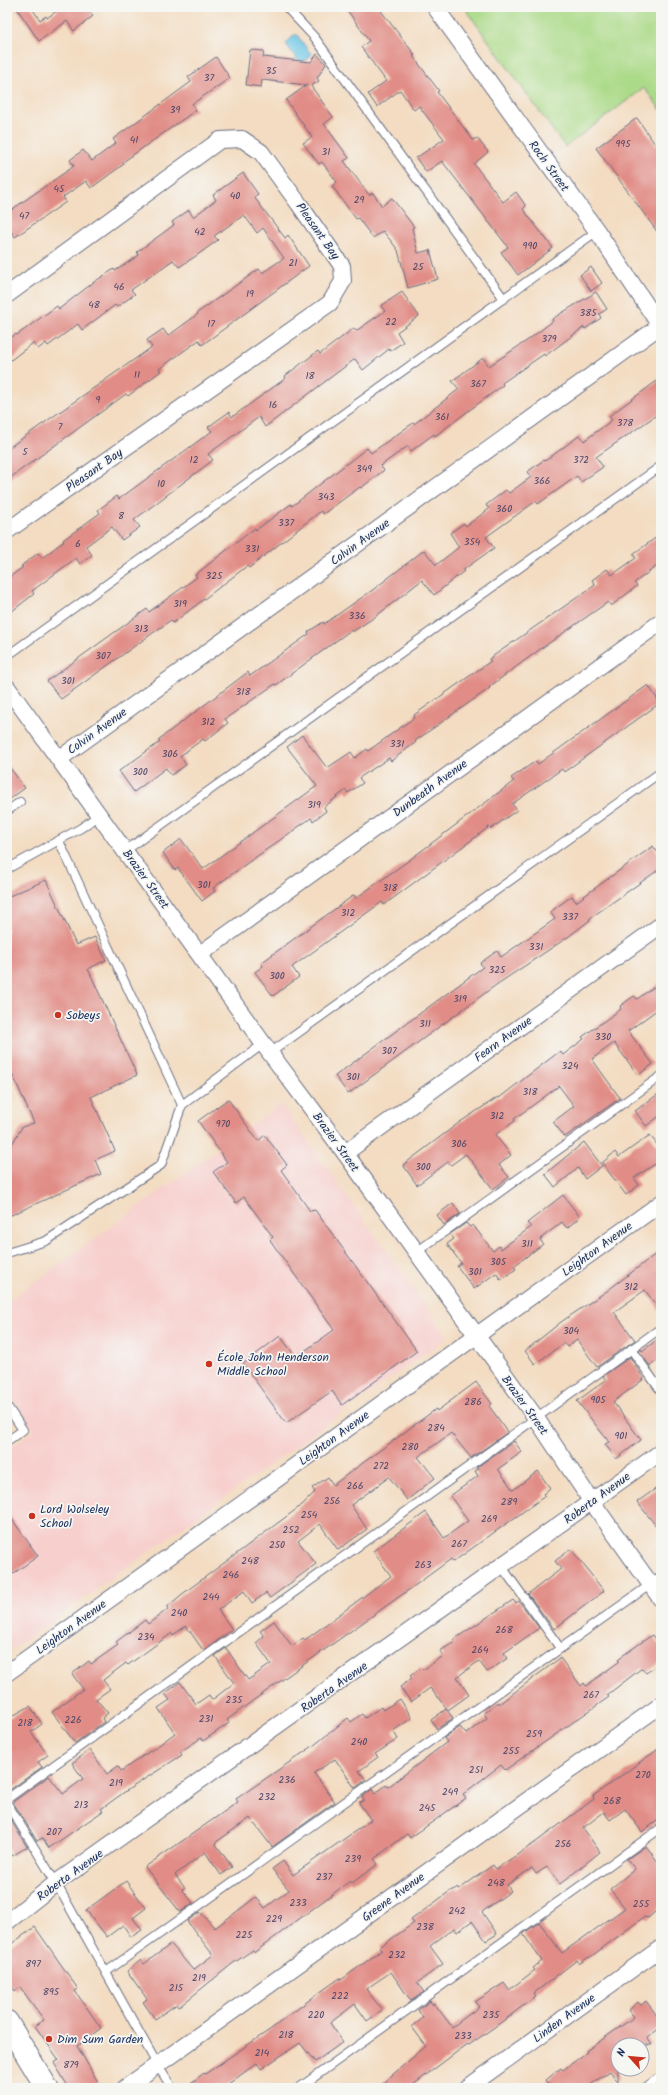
<svg xmlns="http://www.w3.org/2000/svg" width="668" height="2095" viewBox="0 0 668 2095" font-family="Kalam,sans-serif">
  <style>
    .built { fill: #f7d0ce }
    .green { fill: #abda88; stroke: #638473 }
    .water { fill: #68c5e6; stroke: #427aa2 }
    .building { fill: #e18c86 }
    .lines { fill: none; stroke-linecap: round; stroke-linejoin: round }
    .service-casing { stroke: #676c81; stroke-width: 10 }
    .minor-casing { stroke: #676c81; stroke-width: 18 }
    .secondary-casing { stroke: #676c81; stroke-width: 24 }
    .service { stroke: #fff; stroke-width: 8 }
    .minor { stroke: #fff; stroke-width: 16 }
    .secondary { stroke: #fff; stroke-width: 22 }
    .poi-dot { fill: #c8321e; stroke: #f6f6f2; stroke-width: 1.5 }
    .labels { text-anchor: middle; stroke-width: 3.5; stroke-linejoin: round; paint-order: stroke }
    .number-label { font-size: 10px; fill: #4c4668 }
    .street-label { font-size: 12px; fill: #1b2f5e; stroke: #f6f6f2 }
    .poi-label { font-size: 12px; fill: #1b2f5e; stroke: #f6f6f2; text-anchor: start }
  </style>
  <rect width="100%" height="100%" fill="#f6f6f2"/>
  <filter id="ink" filterUnits="userSpaceOnUse"><feTurbulence type="fractalNoise" baseFrequency=".025" numOctaves="2"/><feDisplacementMap in="SourceGraphic" scale="8" xChannelSelector="R" yChannelSelector="G"/><feConvolveMatrix kernelMatrix="1 2 1 2 8 2 1 2 1" color-interpolation-filters="sRGB"/></filter>
  <filter id="wash" filterUnits="userSpaceOnUse"><feTurbulence type="fractalNoise" baseFrequency=".012" numOctaves="4" result="noise"/><feDisplacementMap in="SourceGraphic" scale="16" xChannelSelector="R" yChannelSelector="G"/><feGaussianBlur stdDeviation="0.9" result="paint"/><feColorMatrix in="noise" values="0 0 0 0 0 0 0 0 0 0 0 0 0 0 0 0 0 1.4 0 .05"/><feComposite in="paint" operator="in"/></filter>
  <g filter="url(#wash)">
    <rect width="100%" height="100%" fill="#f3dcc1"/>
    <polygon class="built" points="281,1104 448,1337 7,1653 7,1450 34,1430 7,1391 7,1302"/>
    <polygon class="green" points="464,7 661,7 661,110 644,88 565,147"/>
    <polygon class="water" points="294,35 297,35 311,54 310,57 302,63 300,63 286,44"/>
    <g id="blocks">
      <g class="building">
        <polygon points="16,7 31,7 40,20 46,16 47,18 58,10 56,7 88,7 86,8 93,16 74,31 67,21 39,41"/>
        <polygon points="345,7 378,7 415,55 413,56 439,91 437,92 473,140 477,138 488,152 474,164 503,202 516,192 526,206 523,209 553,248 518,275 501,252 508,247 442,161 426,172 416,158 444,139 419,106 414,110 400,90 377,107 368,94 386,81 361,47 369,41"/>
        <polygon points="250,50 264,51 263,57 311,62 317,54 326,64 317,78 319,81 311,86 333,117 324,124 349,158 344,161 369,195 373,193 382,206 392,198 414,227 412,228 418,253 430,250 438,279 408,288 398,250 383,231 373,238 358,218 356,219 332,186 337,182 322,162 319,164 303,143 312,137 286,100 307,85 262,80 261,87 246,85"/>
        <polygon points="216,57 230,78 192,104 196,110 123,162 124,164 91,188 86,181 63,197 66,202 15,237 7,226 7,213 74,166 70,160 83,150 92,161 116,143 113,139 191,82 188,77"/>
        <polygon points="637,118 661,153 661,237 596,148"/>
        <polygon points="243,173 258,194 254,197 285,238 288,235 309,266 202,345 199,340 159,369 161,371 128,396 126,394 7,480 7,449 152,347 147,340 163,329 168,336 198,314 197,313 259,269 262,273 284,258 263,228 257,233 244,215 214,236 218,240 196,256 179,267 173,260 131,290 135,294 117,307 115,305 82,330 78,324 48,346 46,343 38,349 33,343 7,363 7,340 16,334 17,335 57,306 59,309 94,282 114,269 115,271 139,255 137,252 174,225 172,222 189,210 193,217 216,200 213,195"/>
        <polygon points="591,267 602,283 591,291 580,275"/>
        <polygon points="402,292 419,316 397,332 403,342 390,351 389,349 363,370 355,359 265,427 259,417 208,454 213,460 134,520 140,527 122,540 112,527 86,546 92,555 80,564 76,558 32,591 34,594 7,615 7,579 23,567 21,566 38,553 42,558 64,541 63,540 100,513 98,510 117,496 119,499 212,431 208,427 229,412 232,417 286,378 285,376 318,351 320,354 354,328 356,331 385,311 381,306"/>
        <polygon points="596,292 607,309 599,314 601,318 585,329 584,327 545,356 544,354 502,383 503,385 435,436 434,434 411,451 408,446 380,466 384,470 361,488 360,487 323,514 321,511 249,568 247,566 173,623 171,620 61,699 47,681 147,609 149,612 197,577 195,575 255,528 256,530 291,504 292,506 367,448 371,453 413,423 414,424 459,389 452,381 483,358 489,366 528,340 553,321 552,319"/>
        <polygon points="661,378 661,412 596,457 603,467 581,482 577,476 538,504 536,501 486,537 494,548 463,570 464,571 434,595 422,580 375,617 352,632 351,630 276,685 275,684 225,719 228,723 205,741 203,739 180,756 186,765 171,775 166,768 134,792 119,771 160,742 158,740 248,672 250,676 309,634 308,632 323,622 324,624 374,589 424,550 436,565 459,547 450,533 464,523 466,526 489,509 486,505 506,490 509,493 531,477 527,472 544,460 545,461 580,435 584,441 612,420 609,416"/>
        <polygon points="661,534 661,563 634,583 637,586 611,606 608,602 539,650 489,687 490,688 415,741 416,742 391,761 389,758 359,778 363,783 348,793 346,790 324,807 326,811 313,821 311,818 239,869 213,888 215,891 202,901 178,868 175,870 163,853 181,839 203,869 317,786 287,747 302,735 327,768 351,752 355,758 367,749 368,751 415,717 414,715 491,661 489,659 595,585 592,580 607,569 612,575 636,558 633,554"/>
        <polygon points="648,685 660,703 564,772 562,769 512,804 517,810 491,829 489,827 384,905 382,902 292,967 299,977 273,996 255,972 263,966 261,963 354,895 356,898 408,861 514,781 511,778 536,761 538,764"/>
        <polygon points="7,764 25,788 7,801"/>
        <polygon points="653,846 661,857 661,868 589,919 590,920 568,937 496,985 348,1094 335,1076 483,967 480,963 497,951 501,957 555,919 550,912 572,896 576,902"/>
        <polygon points="46,880 76,945 95,937 106,960 88,969 137,1075 91,1097 115,1151 95,1160 101,1174 7,1217 7,1153 22,1127 34,1123 7,1062 7,897"/>
        <polygon points="661,982 661,1007 628,1031 653,1064 638,1075 614,1043 592,1059 620,1098 565,1137 553,1122 574,1106 559,1086 514,1119 515,1121 495,1135 511,1155 499,1165 509,1177 493,1189 466,1154 451,1165 448,1162 417,1185 403,1165 460,1122 498,1097 499,1098 560,1051 563,1055 584,1039 582,1037 621,1009 620,1006 634,996 637,999"/>
        <polygon points="661,1092 661,1115 646,1126 635,1111"/>
        <polygon points="228,1099 258,1141 265,1135 287,1165 281,1170 310,1211 315,1210 417,1351 342,1405 332,1391 286,1423 243,1364 280,1336 296,1357 334,1330 270,1240 273,1237 244,1197 236,1203 213,1172 227,1162 198,1121"/>
        <polygon points="650,1135 661,1150 661,1160 634,1178 639,1185 626,1195 602,1163 615,1152 619,1157"/>
        <polygon points="584,1142 602,1166 585,1179 578,1168 555,1187 545,1174"/>
        <polygon points="563,1195 580,1217 567,1228 562,1222 540,1239 543,1244 514,1266 516,1269 501,1280 496,1273 474,1289 457,1266 461,1263 447,1244 454,1239 450,1234 466,1223 470,1227 473,1225 493,1251 499,1246 501,1249 531,1227 527,1223"/>
        <polygon points="453,1203 460,1214 444,1225 437,1215"/>
        <polygon points="661,1250 661,1312 645,1290 614,1312 635,1340 597,1367 577,1340 567,1347 564,1343 535,1364 525,1351 561,1322 607,1291"/>
        <polygon points="661,1337 661,1358 650,1366 639,1351 641,1349 642,1351"/>
        <polygon points="630,1357 644,1379 613,1402 641,1440 616,1459 605,1444 609,1442 577,1401 606,1380 603,1376"/>
        <polygon points="476,1382 492,1404 489,1406 508,1432 471,1458 451,1433 418,1457 435,1478 407,1500 389,1477 351,1505 367,1529 338,1550 320,1524 298,1541 316,1564 270,1598 266,1593 252,1603 244,1591 218,1610 232,1629 209,1647 203,1650 186,1626 173,1635 172,1633 128,1665 126,1663 103,1680 110,1689 96,1699 108,1713 102,1718 104,1722 75,1743 52,1712 83,1689 72,1674 89,1661 91,1664 118,1645 116,1642 145,1620 148,1624 168,1609 167,1607 181,1595 302,1505 315,1492 312,1488 328,1477 333,1485 436,1409 437,1411"/>
        <polygon points="514,1441 522,1452 498,1469 513,1490 538,1471 550,1488 543,1494 545,1496 453,1562 451,1559 417,1584 251,1702 227,1720 229,1723 203,1741 201,1738 180,1752 182,1755 126,1791 101,1809 103,1811 49,1848 42,1838 37,1841 13,1802 49,1776 63,1794 83,1779 72,1763 90,1750 107,1774 118,1766 121,1771 159,1745 175,1733 158,1708 170,1700 165,1694 180,1682 196,1704 209,1695 212,1700 234,1683 215,1656 226,1648 248,1680 271,1664 256,1643 264,1636 260,1631 274,1621 292,1646 303,1638 305,1640 391,1576 373,1551 426,1512 444,1538 468,1521 450,1496 478,1476 475,1471 479,1468 477,1467"/>
        <polygon points="661,1485 661,1532 637,1502"/>
        <polygon points="7,1512 38,1556 7,1578"/>
        <polygon points="571,1549 604,1591 554,1629 528,1594 561,1569 555,1561"/>
        <polygon points="513,1600 516,1603 519,1601 539,1628 504,1653 508,1658 487,1672 479,1661 457,1677 469,1695 448,1710 430,1688 411,1702 400,1687 412,1678 410,1676 421,1668 423,1670 443,1656 440,1651 455,1642 453,1640"/>
        <polygon points="652,1635 661,1647 661,1662 646,1673 642,1668 607,1695 609,1697 505,1770 501,1765 463,1794 466,1798 410,1838 407,1834 374,1859 378,1864 352,1883 350,1881 255,1952 253,1950 232,1964 179,2007 177,2004 155,2019 143,2002 147,1999 127,1971 141,1960 144,1964 171,1944 193,1970 213,1955 187,1921 200,1912 215,1928 256,1897 265,1908 289,1890 272,1869 283,1861 293,1875 371,1820 359,1803 364,1800 362,1797 372,1789 375,1794 386,1785 388,1787 447,1742 444,1738 460,1727 466,1734 487,1718 484,1713 498,1702 499,1704 560,1658 581,1686 584,1683 586,1686 620,1661 618,1659"/>
        <polygon points="400,1699 412,1718 393,1731 398,1739 375,1754 378,1757 359,1771 366,1780 355,1788 335,1759 314,1773 335,1802 272,1847 250,1818 215,1843 232,1867 221,1875 205,1852 175,1875 185,1888 182,1889 193,1903 180,1912 145,1867 238,1802 236,1799 313,1746 348,1718 351,1722 362,1714 365,1718 381,1707 383,1710"/>
        <polygon points="30,1706 42,1724 31,1732 48,1755 38,1762 42,1767 7,1792 7,1719"/>
        <polygon points="446,1709 453,1718 437,1729 431,1720"/>
        <polygon points="661,1747 661,1818 642,1832 625,1809 610,1820 604,1812 583,1828 600,1852 560,1884 547,1867 536,1874 532,1868 507,1885 511,1891 482,1912 497,1934 486,1941 472,1921 457,1932 454,1928 430,1946 443,1964 417,1983 424,1992 411,2001 391,1972 366,1989 382,2010 367,2021 355,2004 330,2023 343,2042 315,2062 300,2043 261,2069 257,2063 223,2088 184,2088 204,2073 205,2074 271,2029 316,1995 340,1978 341,1980 382,1950 380,1947 414,1923 411,1920 450,1891 457,1888 458,1890 493,1865 496,1869 536,1842 594,1799 593,1796"/>
        <polygon points="7,1814 27,1847 12,1856 7,1847"/>
        <polygon points="646,1846 661,1866 661,1907 648,1918 644,1917 589,1958 589,1957 579,1964 577,1960 534,1993 536,1996 503,2021 469,2045 468,2044 458,2051 409,2088 377,2088 426,2046 412,2027 423,2018 418,2010 430,2001 433,2005 434,2003 452,2027 479,2007 475,2002 504,1983 509,1990 535,1970 533,1968 542,1961 523,1934 539,1922 562,1953 625,1908 610,1889 635,1869 627,1859"/>
        <polygon points="126,1881 146,1908 133,1918 142,1930 131,1937 123,1925 107,1937 86,1910"/>
        <polygon points="35,1927 78,1989 75,1991 101,2028 77,2046 98,2082 90,2088 69,2088 54,2063 59,2060 35,2026 44,2020 20,1987 15,1991 7,1980 7,1947"/>
        <polygon points="646,2001 661,2021 661,2027 647,2038 652,2045 618,2045 618,2082 610,2071 586,2088 552,2088 546,2080 561,2068 563,2070 587,2052 586,2051 634,2017 629,2010 638,2002 641,2005"/>
      </g>
    </g>
  </g>
  <g filter="url(#ink)">
    <use href="#blocks" fill-opacity="0" stroke="#676c81" stroke-width="1"/>
    <g class="lines">
      <g class="service-casing">
        <g id="service">
          <polyline points="286,7 315,38 504,299"/>
          <polyline points="7,656 597,231"/>
          <polyline points="7,811 20,802"/>
          <polyline points="59,841 182,1105"/>
          <polyline points="125,851 661,466"/>
          <polyline points="7,869 81,828 99,815"/>
          <polyline points="270,1053 661,772"/>
          <polyline points="7,1253 46,1241 161,1165 182,1105 263,1044"/>
          <polyline points="415,1253 661,1076"/>
          <polyline points="631,1349 661,1391"/>
          <polyline points="7,1406 23,1430 7,1441"/>
          <polyline points="502,1567 560,1648"/>
          <polyline points="7,1799 661,1328"/>
          <polyline points="7,1803 56,1883 158,2066 172,2088"/>
          <polyline points="106,1972 661,1577"/>
          <polyline points="299,2088 661,1828"/>
          <polyline points="645,2088 661,2076"/>
        </g>
      </g>
      <g class="minor-casing">
        <g id="minor">
          <polyline points="435,7 597,231 661,327"/>
          <polyline points="7,295 220,140 242,139 261,152 299,204 342,266 343,281 330,303 7,531"/>
          <polyline points="7,687 270,1053 345,1153 536,1418 592,1502 661,1599"/>
          <polyline points="59,759 660,326"/>
          <polyline points="200,954 661,622"/>
          <polyline points="345,1153 661,925"/>
          <polyline points="7,1673 661,1203"/>
          <polyline points="7,1922 56,1883 661,1452"/>
          <polyline points="125,2088 661,1705"/>
          <polyline points="467,2088 661,1948"/>
        </g>
      </g>
      <g class="secondary-casing">
        <polyline id="secondary" points="7,2022 47,2088"/>
      </g>
      <use href="#service" class="service"/>
      <use href="#minor" class="minor"/>
      <use href="#secondary" class="secondary"/>
    </g>
  </g>
  <g class="poi-dot">
    <circle cx="58" cy="1015" r="4"/>
    <circle cx="209" cy="1364" r="4"/>
    <circle cx="32" cy="1516" r="4"/>
    <circle cx="49" cy="2039" r="4"/>
  </g>
  <g class="labels">
    <g class="number-label">
      <text x="271" y="74">35</text>
      <text x="209" y="81">37</text>
      <text x="175" y="113">39</text>
      <text x="134" y="143">41</text>
      <text x="623" y="147">995</text>
      <text x="326" y="155">31</text>
      <text x="59" y="192">45</text>
      <text x="235" y="199">40</text>
      <text x="359" y="203">29</text>
      <text x="24" y="219">47</text>
      <text x="200" y="235">42</text>
      <text x="530" y="249">990</text>
      <text x="293" y="266">21</text>
      <text x="418" y="270">25</text>
      <text x="119" y="290">46</text>
      <text x="250" y="297">19</text>
      <text x="94" y="308">48</text>
      <text x="588" y="316">385</text>
      <text x="391" y="325">22</text>
      <text x="211" y="327">17</text>
      <text x="549" y="342">379</text>
      <text x="137" y="378">11</text>
      <text x="310" y="379">18</text>
      <text x="478" y="387">367</text>
      <text x="98" y="403">9</text>
      <text x="273" y="408">16</text>
      <text x="442" y="420">361</text>
      <text x="625" y="426">378</text>
      <text x="60" y="430">7</text>
      <text x="25" y="455">5</text>
      <text x="194" y="463">12</text>
      <text x="581" y="463">372</text>
      <text x="364" y="472">349</text>
      <text x="542" y="484">366</text>
      <text x="161" y="487">10</text>
      <text x="326" y="500">343</text>
      <text x="504" y="512">360</text>
      <text x="121" y="519">8</text>
      <text x="286" y="526">337</text>
      <text x="472" y="545">354</text>
      <text x="78" y="547">6</text>
      <text x="252" y="552">331</text>
      <text x="214" y="579">325</text>
      <text x="180" y="607">319</text>
      <text x="357" y="619">336</text>
      <text x="141" y="632">313</text>
      <text x="103" y="659">307</text>
      <text x="68" y="684">301</text>
      <text x="243" y="695">318</text>
      <text x="208" y="725">312</text>
      <text x="397" y="747">331</text>
      <text x="170" y="757">306</text>
      <text x="140" y="775">300</text>
      <text x="314" y="808">319</text>
      <text x="204" y="888">301</text>
      <text x="390" y="891">318</text>
      <text x="348" y="916">312</text>
      <text x="570" y="920">337</text>
      <text x="536" y="950">331</text>
      <text x="497" y="973">325</text>
      <text x="277" y="979">300</text>
      <text x="460" y="1002">319</text>
      <text x="425" y="1027">311</text>
      <text x="603" y="1040">330</text>
      <text x="389" y="1054">307</text>
      <text x="570" y="1069">324</text>
      <text x="353" y="1080">301</text>
      <text x="530" y="1095">318</text>
      <text x="497" y="1119">312</text>
      <text x="223" y="1127">970</text>
      <text x="459" y="1147">306</text>
      <text x="423" y="1170">300</text>
      <text x="527" y="1247">311</text>
      <text x="498" y="1265">305</text>
      <text x="475" y="1275">301</text>
      <text x="631" y="1290">312</text>
      <text x="571" y="1334">304</text>
      <text x="598" y="1403">905</text>
      <text x="473" y="1405">286</text>
      <text x="436" y="1431">284</text>
      <text x="621" y="1439">901</text>
      <text x="410" y="1450">280</text>
      <text x="381" y="1469">272</text>
      <text x="355" y="1489">266</text>
      <text x="332" y="1504">256</text>
      <text x="509" y="1505">289</text>
      <text x="309" y="1518">254</text>
      <text x="489" y="1522">269</text>
      <text x="291" y="1533">252</text>
      <text x="459" y="1547">267</text>
      <text x="277" y="1548">250</text>
      <text x="250" y="1564">248</text>
      <text x="423" y="1568">263</text>
      <text x="231" y="1578">246</text>
      <text x="211" y="1600">244</text>
      <text x="179" y="1616">240</text>
      <text x="504" y="1633">268</text>
      <text x="146" y="1640">234</text>
      <text x="480" y="1653">264</text>
      <text x="591" y="1698">267</text>
      <text x="234" y="1703">235</text>
      <text x="206" y="1722">231</text>
      <text x="73" y="1723">226</text>
      <text x="25" y="1726">218</text>
      <text x="534" y="1737">259</text>
      <text x="359" y="1745">240</text>
      <text x="511" y="1754">255</text>
      <text x="476" y="1773">251</text>
      <text x="643" y="1778">270</text>
      <text x="287" y="1783">236</text>
      <text x="116" y="1786">219</text>
      <text x="450" y="1795">249</text>
      <text x="267" y="1800">232</text>
      <text x="612" y="1804">268</text>
      <text x="81" y="1808">213</text>
      <text x="427" y="1811">245</text>
      <text x="54" y="1835">207</text>
      <text x="563" y="1847">256</text>
      <text x="353" y="1862">239</text>
      <text x="324" y="1880">237</text>
      <text x="496" y="1886">248</text>
      <text x="298" y="1906">233</text>
      <text x="641" y="1907">255</text>
      <text x="457" y="1914">242</text>
      <text x="274" y="1922">229</text>
      <text x="425" y="1930">238</text>
      <text x="244" y="1938">225</text>
      <text x="397" y="1958">232</text>
      <text x="33" y="1967">897</text>
      <text x="199" y="1981">219</text>
      <text x="176" y="1991">215</text>
      <text x="51" y="1995">895</text>
      <text x="340" y="1999">222</text>
      <text x="316" y="2018">220</text>
      <text x="491" y="2018">235</text>
      <text x="286" y="2038">218</text>
      <text x="463" y="2039">233</text>
      <text x="262" y="2056">214</text>
      <text x="71" y="2068">879</text>
    </g>
    <g class="street-label">
      <text transform="translate(549 166) rotate(54)" y="4">Roch Street</text>
      <text transform="translate(318 231) rotate(55)" y="4">Pleasant Bay</text>
      <text transform="translate(94 470) rotate(-35)" y="4">Pleasant Bay</text>
      <text transform="translate(360 542) rotate(-36)" y="4">Colvin Avenue</text>
      <text transform="translate(97 731) rotate(-36)" y="4">Colvin Avenue</text>
      <text transform="translate(430 788) rotate(-36)" y="4">Dunbeath Avenue</text>
      <text transform="translate(146 879) rotate(54)" y="4">Brazier Street</text>
      <text transform="translate(503 1039) rotate(-36)" y="4">Fearn Avenue</text>
      <text transform="translate(336 1142) rotate(54)" y="4">Brazier Street</text>
      <text transform="translate(597 1249) rotate(-36)" y="4">Leighton Avenue</text>
      <text transform="translate(525 1405) rotate(54)" y="4">Brazier Street</text>
      <text transform="translate(334 1438) rotate(-36)" y="4">Leighton Avenue</text>
      <text transform="translate(597 1498) rotate(-36)" y="4">Roberta Avenue</text>
      <text transform="translate(71 1627) rotate(-36)" y="4">Leighton Avenue</text>
      <text transform="translate(334 1687) rotate(-35)" y="4">Roberta Avenue</text>
      <text transform="translate(70 1875) rotate(-36)" y="4">Roberta Avenue</text>
      <text transform="translate(393 1897) rotate(-36)" y="4">Greene Avenue</text>
      <text transform="translate(564 2018) rotate(-36)" y="4">Linden Avenue</text>
    </g>
    <g class="poi-label">
      <text x="66" y="1019">Sobeys</text>
      <text x="217" y="1361">École John Henderson<tspan x="217" dy="14">Middle School</tspan></text>
      <text x="40" y="1513">Lord Wolseley<tspan x="40" dy="14">School</tspan></text>
      <text x="57" y="2043">Dim Sum Garden</text>
    </g>
  </g>
  <rect width="668" height="2095" fill="none" stroke="#f6f6f2" stroke-width="24"/>
  <g transform="translate(630 2057) rotate(297)"><circle r="19" fill="#f6f6f2" stroke="#9ea6b7"/>
  <path d="M0-3L7 15L0 10L-7 15Z" fill="#c8321e"/>
  <text y="-6" font-size="11" font-weight="bold" text-anchor="middle" fill="#1b2f5e">N</text>
  </g>
</svg>
